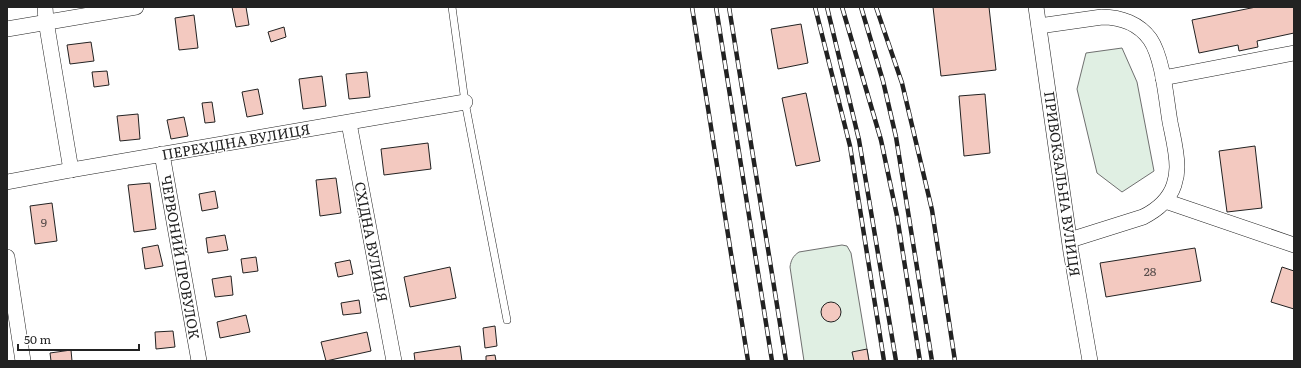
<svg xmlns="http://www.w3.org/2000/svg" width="1301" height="368" viewBox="0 0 1301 368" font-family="Literata,serif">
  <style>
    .green { fill: #e0efe3; stroke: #6f6f6f }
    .building { fill: #f3c9c0; stroke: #222 }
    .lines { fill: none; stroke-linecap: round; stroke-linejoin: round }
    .service-casing { stroke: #222; stroke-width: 8 }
    .minor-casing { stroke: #222; stroke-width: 16 }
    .service { stroke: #fff; stroke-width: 7 }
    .minor { stroke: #fff; stroke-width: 15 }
    .rail-casing { stroke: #222; stroke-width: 4.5 }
    .rail { stroke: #fff; stroke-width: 3; stroke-dasharray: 9; stroke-linecap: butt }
    .labels { text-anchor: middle; stroke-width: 3; stroke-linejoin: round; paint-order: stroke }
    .number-label { font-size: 12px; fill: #564c4a }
    .street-label { font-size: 14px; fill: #222; stroke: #fff }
  </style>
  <rect width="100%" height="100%" fill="#fff"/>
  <g class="green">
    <polygon points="1122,48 1137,82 1154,171 1122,192 1097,173 1077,89 1086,53"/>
    <path d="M842,245L847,246L851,253L869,361H804L790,267C791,260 793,256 799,252Z"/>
  </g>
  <g class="building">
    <polygon points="232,7 246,7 249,25 236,27"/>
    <polygon points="933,7 989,7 996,70 941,76"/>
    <polygon points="1256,7 1294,7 1294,33 1257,41 1258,47 1239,51 1238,45 1199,53 1192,20"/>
    <polygon points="194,15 198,48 179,50 175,18"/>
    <polygon points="801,24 808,63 778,69 771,29"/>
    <polygon points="284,27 286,37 271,42 268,32"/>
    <polygon points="91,42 94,61 70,64 67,45"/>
    <polygon points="107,71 109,85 94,87 92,72"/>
    <polygon points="367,72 370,97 349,99 346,74"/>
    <polygon points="322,76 326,106 303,109 299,79"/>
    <polygon points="258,89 263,114 247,117 242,92"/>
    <polygon points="806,93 820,161 796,166 782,98"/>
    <polygon points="985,94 990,153 964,156 959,96"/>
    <polygon points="212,102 215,122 205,123 202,103"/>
    <polygon points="138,114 140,139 120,141 117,116"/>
    <polygon points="184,117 188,136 171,139 167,120"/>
    <polygon points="428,143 431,169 384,175 381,149"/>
    <polygon points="1255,146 1262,208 1227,212 1219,151"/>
    <polygon points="336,178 341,213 320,216 316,180"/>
    <polygon points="150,183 156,229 134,232 128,185"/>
    <polygon points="215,191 218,208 202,211 199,194"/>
    <polygon points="52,203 57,241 35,244 30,206"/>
    <polygon points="225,235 228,250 208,253 206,238"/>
    <polygon points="158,245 163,266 145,269 142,248"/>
    <polygon points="1195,248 1201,281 1106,297 1100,263"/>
    <polygon points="256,257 258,271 243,273 241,259"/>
    <polygon points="350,260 353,274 338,277 335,263"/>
    <polygon points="450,267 456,298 410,307 404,277"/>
    <polygon points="1282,267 1294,271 1294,309 1271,302"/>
    <polygon points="231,276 233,295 215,297 212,279"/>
    <polygon points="359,300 361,313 343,315 341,303"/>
    <circle cx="831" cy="312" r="10"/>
    <polygon points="246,315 250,332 220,338 217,322"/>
    <polygon points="495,326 497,346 485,348 483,328"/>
    <polygon points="173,331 175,347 156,349 155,332"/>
    <polygon points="367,332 371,351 326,361 321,342"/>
    <polygon points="460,346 462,361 415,361 414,353"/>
    <polygon points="867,349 869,361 854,361 852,352"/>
    <polygon points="71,350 72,361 51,361 50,353"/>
    <polygon points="495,355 496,361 486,361 486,356"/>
  </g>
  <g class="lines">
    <g class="service-casing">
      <polyline id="service" points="452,7 465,102 507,320"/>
    </g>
    <g class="minor-casing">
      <g id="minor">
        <polyline points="45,7 46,21 71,170"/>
        <polyline points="1036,7 1071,252 1090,361"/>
        <path d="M1039,26L1102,17C1121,17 1139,24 1150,39C1163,58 1166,98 1170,122C1173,137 1177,152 1177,167C1177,173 1176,179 1174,185C1169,200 1157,210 1143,217L1070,240"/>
        <polyline points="7,29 136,7"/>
        <polyline points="1163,78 1294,53"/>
        <polyline points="349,123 394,361"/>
        <polyline points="162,154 199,361"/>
        <polyline points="7,182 71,170 465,102"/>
        <polyline points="1165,201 1294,245"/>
        <polyline points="7,257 23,361"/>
      </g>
    </g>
    <use href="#service" class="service"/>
    <use href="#minor" class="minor"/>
    <g class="rail-casing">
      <g id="rail">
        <polyline points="692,7 748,361"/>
        <polyline points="716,7 772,361"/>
        <polyline points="729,7 786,361"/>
        <polyline points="815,7 850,146 884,361"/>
        <polyline points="827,7 859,140 896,361"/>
        <polyline points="842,7 881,140 897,216 920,361"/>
        <polyline points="861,7 883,81 896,137 932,361"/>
        <polyline points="876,7 902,83 932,210 955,361"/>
      </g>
    </g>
    <use href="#rail" class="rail"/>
  </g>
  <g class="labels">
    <g class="number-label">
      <text x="44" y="227">9</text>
      <text x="1150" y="276">28</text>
    </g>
    <g class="street-label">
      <text transform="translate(236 142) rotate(-10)" y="5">ПЕРЕХІДНА ВУЛИЦЯ</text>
      <text transform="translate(1062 184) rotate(82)" y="5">ПРИВОКЗАЛЬНА ВУЛИЦЯ</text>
      <text transform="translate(371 242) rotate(79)" y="5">СХІДНА ВУЛИЦЯ</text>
      <text transform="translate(180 257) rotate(80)" y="5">ЧЕРВОНИЙ ПРОВУЛОК</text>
    </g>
  </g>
  <rect width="1301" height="368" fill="none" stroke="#222222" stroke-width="16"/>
  <path d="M18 344v6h121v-6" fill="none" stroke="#222222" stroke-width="2"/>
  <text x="24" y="344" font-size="12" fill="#222222" stroke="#ffffff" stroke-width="3" paint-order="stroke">50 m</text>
</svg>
